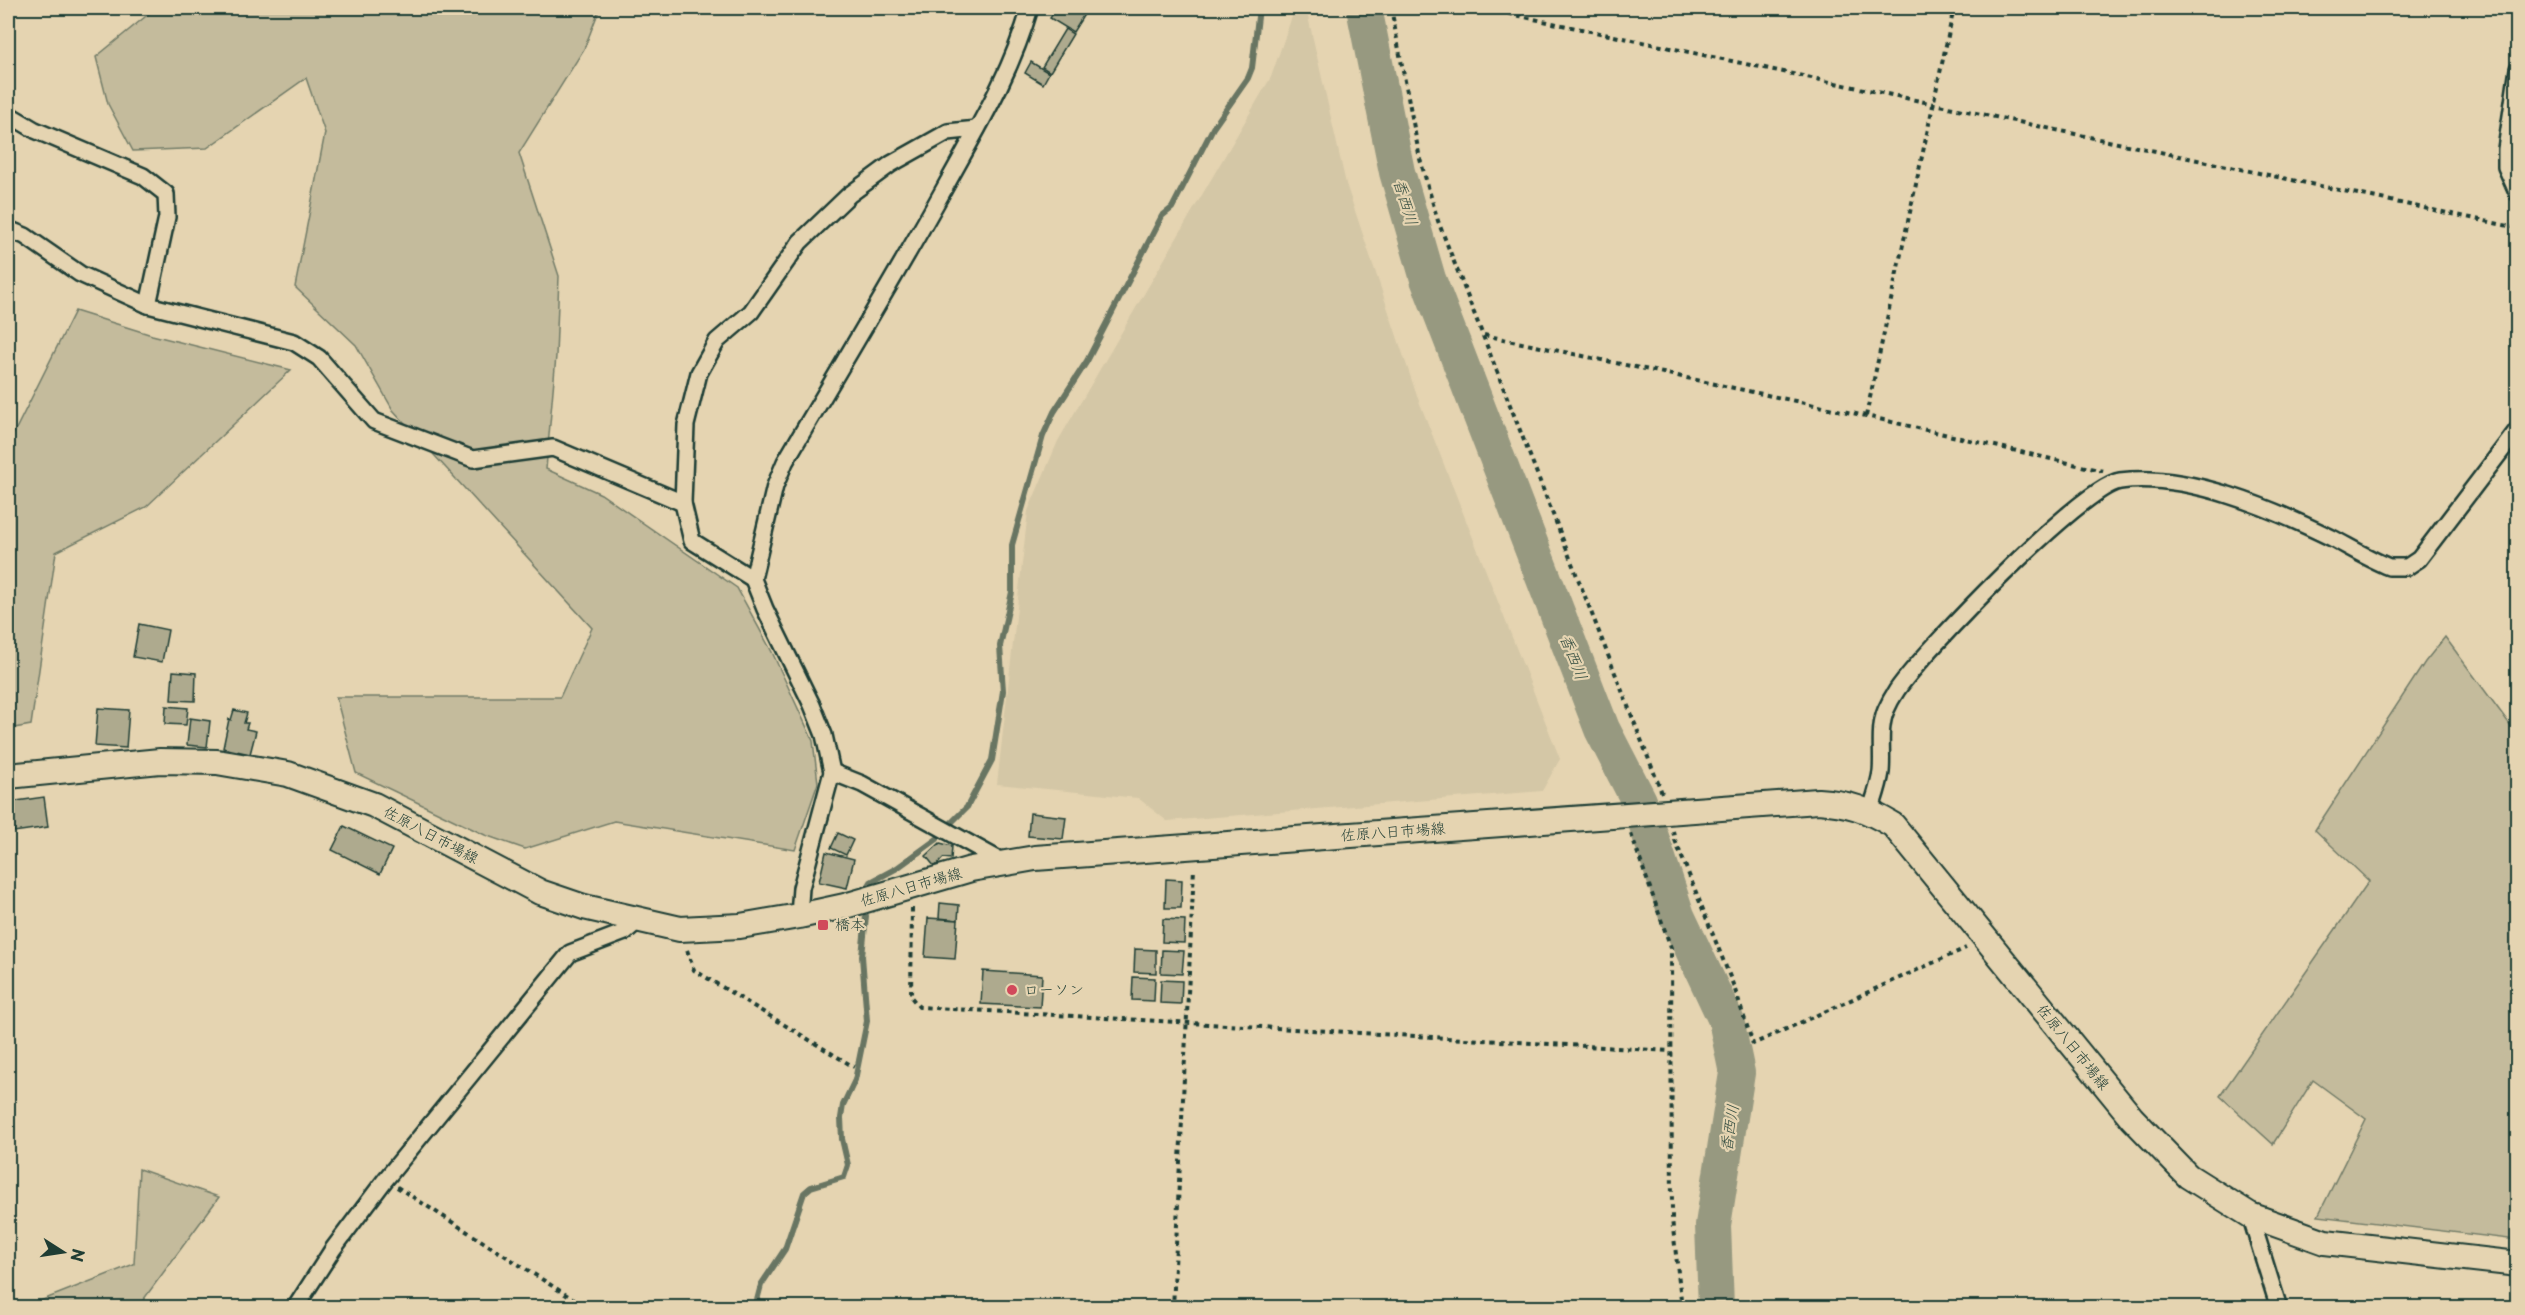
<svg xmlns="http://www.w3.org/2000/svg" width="2525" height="1315" viewBox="0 0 2525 1315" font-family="'Playpen Sans','Klee One',sans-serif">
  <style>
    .built { fill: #d4c7a6 }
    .green { fill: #c4bb9c; stroke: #727c68; stroke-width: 1.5 }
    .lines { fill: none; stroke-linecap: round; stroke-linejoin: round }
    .stream { stroke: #677462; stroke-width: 6 }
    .river { stroke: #979980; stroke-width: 36 }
    .building { fill: #aeaa8e; stroke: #1f3d34; stroke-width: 1.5 }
    .street-casing { stroke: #1f3d34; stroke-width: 20 }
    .primary-casing { stroke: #1f3d34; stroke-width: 28 }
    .path { stroke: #1f3d34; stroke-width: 4; stroke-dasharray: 4.5 4.5; stroke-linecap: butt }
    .street { stroke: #e5d4b1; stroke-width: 15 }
    .primary { stroke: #e5d4b1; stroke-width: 24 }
    .poi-dot { fill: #d1495b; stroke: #e5d4b1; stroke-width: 2 }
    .labels { text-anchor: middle; stroke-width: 4.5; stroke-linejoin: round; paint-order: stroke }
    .street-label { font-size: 15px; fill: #1f3d34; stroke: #e5d4b1 }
    .poi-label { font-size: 15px; fill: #1f3d34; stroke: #e5d4b1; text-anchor: start }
    .water-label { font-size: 16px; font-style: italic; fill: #314b3f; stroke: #e5d4b1 }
  </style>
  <rect width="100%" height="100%" fill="#e5d4b1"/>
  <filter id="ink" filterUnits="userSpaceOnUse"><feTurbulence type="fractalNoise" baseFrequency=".0167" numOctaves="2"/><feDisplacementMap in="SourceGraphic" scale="12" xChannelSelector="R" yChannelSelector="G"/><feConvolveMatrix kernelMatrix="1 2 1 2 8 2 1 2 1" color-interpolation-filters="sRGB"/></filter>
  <g filter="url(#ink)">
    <polygon class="built" points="1295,8 1306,8 1346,184 1417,396 1560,759 1542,791 1167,821 1138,798 997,784 1028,511 1058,441 1271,77"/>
    <g class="green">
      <polygon points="156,8 600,8 584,49 519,153 559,276 556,356 546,469 601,494 737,588 772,652 813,741 818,783 795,850 614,821 525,849 485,835 356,773 336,697 560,697 592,628 393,410 356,345 295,287 325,133 306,78 207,148 133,151 108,104 96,57"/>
      <polygon points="75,311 152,335 291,370 146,507 56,552 31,725 8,729 8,445"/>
      <polygon points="2445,637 2517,734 2517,1240 2318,1216 2366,1119 2313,1080 2273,1144 2220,1096 2369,881 2315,830 2425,662"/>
      <polygon points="139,1169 219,1197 138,1307 25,1307 134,1264"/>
    </g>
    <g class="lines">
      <g class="stream">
        <polyline points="951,823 967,807 992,760 1003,691 1000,646 1012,592 1012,545 1043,436 1054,412 1087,361 1162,216 1172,208 1213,128 1248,78 1252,68 1259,8"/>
        <polyline points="868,887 871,882 897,868 937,839"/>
        <polyline points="755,1308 761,1285 785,1249 804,1193 811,1187 844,1177 848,1165 842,1139 841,1118 843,1105 855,1080 867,1021 862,956 866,916"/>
      </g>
      <polyline class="river" points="1364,8 1397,172 1428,279 1602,729 1639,801 1677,916 1726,1020 1737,1073 1713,1225 1716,1308"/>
    </g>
    <g class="building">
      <polygon points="1057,8 1088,8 1073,32 1050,18"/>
      <polygon points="1065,29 1073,34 1050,72 1042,67"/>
      <polygon points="1031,62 1049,73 1043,84 1025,73"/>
      <polygon points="139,624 168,630 162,662 133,657"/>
      <polygon points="173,671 196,673 195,701 171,700"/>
      <polygon points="166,706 188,708 186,725 165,724"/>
      <polygon points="98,708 129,710 126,748 95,746"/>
      <polygon points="234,710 247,713 244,723 248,723 246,729 256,731 250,754 223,748 229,719 231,720"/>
      <polygon points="190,718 210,721 207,747 187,745"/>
      <polygon points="44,797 48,827 14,832 10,802"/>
      <polygon points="1030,813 1066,817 1063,839 1028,836"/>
      <polygon points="344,826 392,849 380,874 332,850"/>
      <polygon points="838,833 853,840 846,855 831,848"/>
      <polygon points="940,843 952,846 951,859 943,858 935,867 926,856"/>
      <polygon points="826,852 854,859 847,888 819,882"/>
      <polygon points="1166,879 1182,880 1181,908 1165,908"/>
      <polygon points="940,903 959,905 958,920 939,918"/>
      <polygon points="928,918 958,920 955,959 925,957"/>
      <polygon points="1163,919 1185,920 1184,943 1162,942"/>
      <polygon points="1135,949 1156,950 1156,973 1134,972"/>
      <polygon points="1162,950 1184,951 1182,974 1161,973"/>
      <polygon points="983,971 1042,975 1040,1007 981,1004"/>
      <polygon points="1133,977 1155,978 1154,1001 1132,1000"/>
      <polygon points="1161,980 1182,981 1181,1004 1160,1003"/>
    </g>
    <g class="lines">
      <g class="street-casing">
        <g id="street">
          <polyline points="2518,69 2506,149 2506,167 2518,194"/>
          <polyline points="8,114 35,130 143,176 166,194 167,217 148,305"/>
          <polyline points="8,229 25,236 80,274 148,305 294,342 319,358 374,421 473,459 553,448 683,503"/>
          <polyline points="753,579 692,541 683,503 686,425 699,373 717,341 751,312 800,242 849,195 891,164 948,132 977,129"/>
          <polyline points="832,772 862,784 1005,863"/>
          <path d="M1870,812C1874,799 1879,786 1881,772C1883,752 1878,729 1886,710C1889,703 1893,696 1897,690C1922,653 2083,486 2120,481C2187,472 2273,509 2332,538C2351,548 2369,559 2389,567H2407L2419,559L2518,429"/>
          <path d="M799,916L801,888L832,772L824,735L812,705L765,609L753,579L775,486L785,462C838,371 893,281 944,189C978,127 1010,76 1030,8"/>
          <polyline points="2250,1215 2279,1308"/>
          <polyline points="295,1308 333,1249 385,1180 570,953 625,932 639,920"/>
        </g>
      </g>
      <g class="primary-casing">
        <path id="primary" d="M8,776L160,761L217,762L288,774L374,805L540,892L584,907L680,929L740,926L799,916L845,906L971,869L1035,858L1818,801C1849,803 1866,809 1893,825L2132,1118L2188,1176L2250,1215L2325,1242L2518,1264"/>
      </g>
      <g class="path">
        <polyline points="1391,8 1420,159 1438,221 1662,793"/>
        <polyline points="1482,8 2518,228"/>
        <polyline points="1484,335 1866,416 2103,471"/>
        <polyline points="1866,416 1954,8"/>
        <polyline points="1673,831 1675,840 1734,987 1753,1044 1966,948"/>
        <polyline points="1631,834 1671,948 1672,1219 1682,1308"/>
        <polyline points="912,908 911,997 919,1007 1670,1051"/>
        <polyline points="687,950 694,970 854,1067"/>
        <polyline points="397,1187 587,1308"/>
        <polyline points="1173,1308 1194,868"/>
      </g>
      <use href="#street" class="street"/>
      <use href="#primary" class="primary"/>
    </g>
  </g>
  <g class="poi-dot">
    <rect x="817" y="919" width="12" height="12" rx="3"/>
    <circle cx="1012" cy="990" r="6"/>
  </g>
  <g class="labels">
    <g class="street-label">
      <text transform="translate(1393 832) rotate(-4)" y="5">佐原八日市場線</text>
      <text transform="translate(431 835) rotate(28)" y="5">佐原八日市場線</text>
      <text transform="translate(911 887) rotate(-16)" y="5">佐原八日市場線</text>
      <text transform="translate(2073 1047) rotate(51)" y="5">佐原八日市場線</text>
    </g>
    <g class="poi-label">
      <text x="835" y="930">橋本</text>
      <text x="1024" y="995">ローソン</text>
    </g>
    <g class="water-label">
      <text transform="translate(1406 202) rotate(74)" y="6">香西川</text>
      <text transform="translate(1574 657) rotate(69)" y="6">香西川</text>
      <text transform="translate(1729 1128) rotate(-81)" y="6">香西川</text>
    </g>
  </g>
  <rect width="2525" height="1315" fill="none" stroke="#e5d4b1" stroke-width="30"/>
  <rect x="15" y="15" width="2495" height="1285" fill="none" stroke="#1f3d34" stroke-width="2" filter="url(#ink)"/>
  <g transform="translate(63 1252) rotate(102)" stroke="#e5d4b1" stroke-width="4.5" paint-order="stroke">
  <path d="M0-4.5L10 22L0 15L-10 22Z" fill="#1f3d34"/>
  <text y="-9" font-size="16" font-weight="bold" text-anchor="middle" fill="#1f3d34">N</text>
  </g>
</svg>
